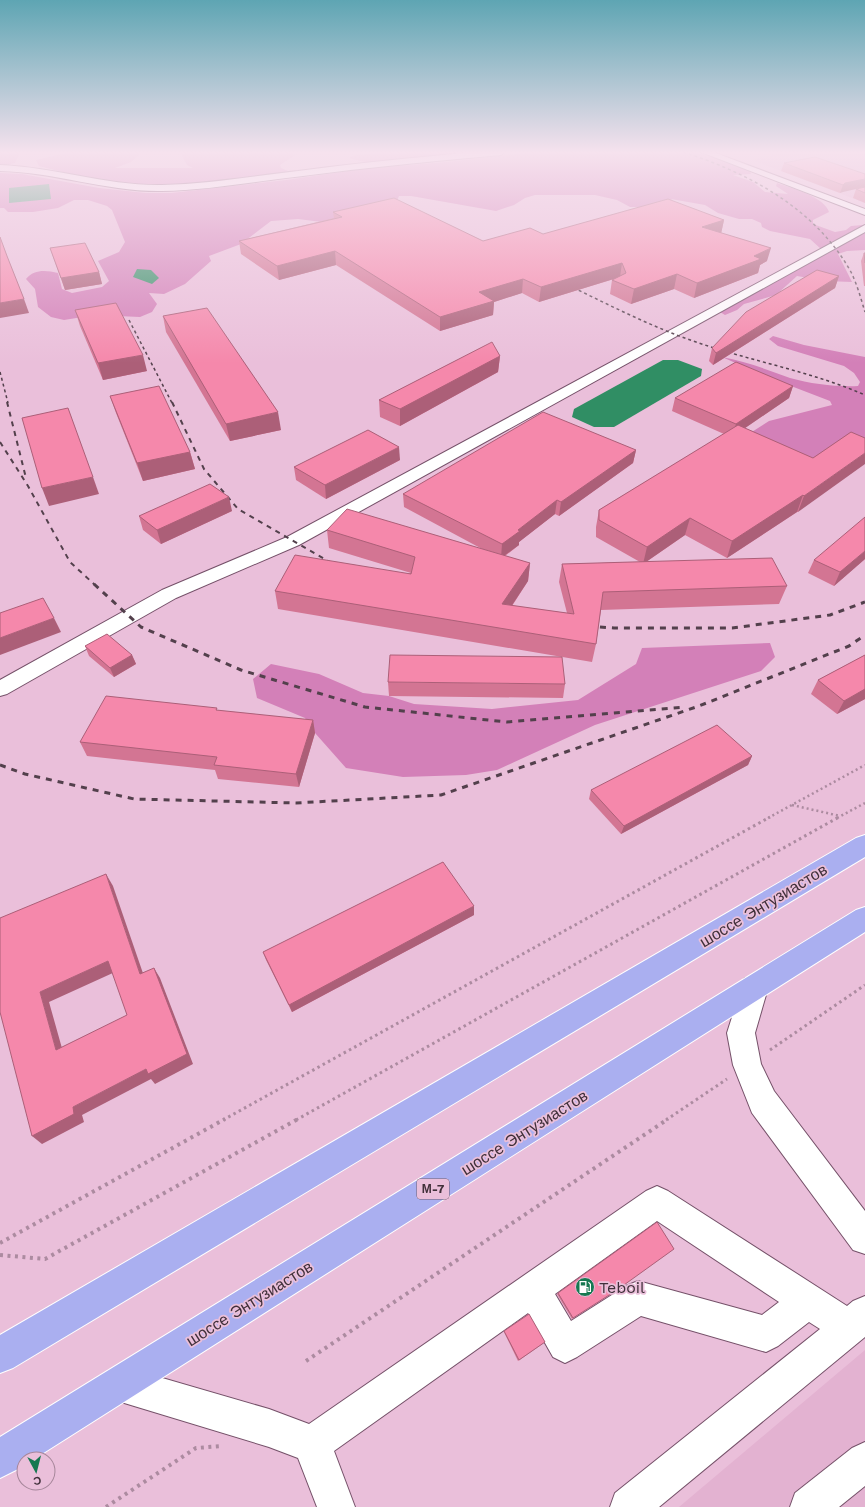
<svg xmlns="http://www.w3.org/2000/svg" width="865" height="1507" viewBox="0 0 865 1507" font-family="'Work Sans',sans-serif">
  <style>
    .built { fill: #e3b2d1 }
    .green { fill: #d380b8 }
    .water { fill: #308e64 }
    .lines { fill: none; stroke-linecap: round; stroke-linejoin: round }
    .minor-casing { stroke: #755169; stroke-width: 2 }
    .highway-casing { stroke: #fff; stroke-width: 2 }
    .path-far2 { stroke: #ac8ba0; stroke-width: 2.5; stroke-dasharray: 2 3; stroke-linecap: butt }
    .path-far1 { stroke: #ac8ba0; stroke-width: 3; stroke-dasharray: 2.5 3.5; stroke-linecap: butt }
    .path { stroke: #ac8ba0; stroke-width: 4; stroke-dasharray: 3 4.5; stroke-linecap: butt }
    .minor { fill: #fff; fill-rule: evenodd }
    .highway { fill: #aaaff0; fill-rule: evenodd }
    .rail-far2 { stroke: #53404c; stroke-width: 1.5; stroke-dasharray: 3 3; stroke-linecap: butt }
    .rail-far1 { stroke: #53404c; stroke-width: 2; stroke-dasharray: 5 5; stroke-linecap: butt }
    .rail { stroke: #53404c; stroke-width: 3; stroke-dasharray: 6 6; stroke-linecap: butt }
    .wall { fill: #d37593 }
    .shaded-wall { fill: #ac5f78 }
    .building { fill: #f588ab; stroke: #ac5f78; fill-rule: evenodd }
    .labels { text-anchor: middle; stroke-width: 3.5; stroke-linejoin: round; paint-order: stroke }
    .shield { fill: #eabfda; stroke: #735b6a; stroke-width: 1 }
    .shield-label { font-size: 12px; font-weight: bold; fill: #40303a }
    .near-street-label { font-size: 16px; fill: #40303a; stroke: #eabfda }
    .near-poi-label { font-size: 16px; fill: #40303a; stroke: #eabfda; text-anchor: start }
  </style>
  <rect width="100%" height="100%" fill="#eabfda"/>
  <g class="built">
    <polygon points="786,152 865,152 865,203 752,160"/>
    <polygon points="865,1350 865,1507 679,1507"/>
  </g>
  <g class="green">
    <polygon points="0,152 20,152 15,163 5,165 0,164"/>
    <path d="M70,152H139V155L131,162L115,168H193L187,165L180,152H288L295,155L280,165L281,168L288,171L278,174C235,178 191,186 147,186C111,185 75,175 39,166L36,160Z"/>
    <polygon points="388,152 485,152 369,163 349,158 355,155"/>
    <path d="M533,152H699L750,171L751,174L733,175L753,182L765,192L788,194L776,186L777,183C791,188 825,197 829,212L813,220V224L835,232L846,230L851,226L863,225L865,227V250L847,251L838,254L852,282L826,281L797,276L776,295L744,304L737,310L725,315L715,309L745,289L819,254L821,249L810,239L770,231L762,227L761,223L752,219H739L718,213L705,205L671,199L676,204L670,207H630L617,200L595,195H535L525,198L514,205L496,211L411,196H399L395,205L322,222L298,219L271,221L241,244L209,256L211,261L185,284L164,294L149,293L157,304L152,312L140,317L95,315L64,320L51,317L38,307L35,289L26,279C34,269 46,270 58,273L62,289L72,293L102,287L109,281L98,261L119,252L125,242L112,210L107,206L88,200H74L58,208L33,212H8L4,208H0V173L22,174L99,188L146,193H171L286,180L361,169L446,162Z"/>
    <path d="M773,336L804,345L865,357V446L803,468L747,435L769,421L832,405L830,401L765,376L722,357C745,361 768,370 790,378C811,384 837,387 858,386L860,382L854,373L844,366L778,346L769,339Z"/>
    <polygon points="770,643 775,657 761,671 595,725 497,770 466,775 403,777 346,768 315,733 305,718 257,698 253,679 271,664 319,674 363,693 389,696 414,704 492,709 578,700 636,664 642,648"/>
  </g>
  <g class="water">
    <polygon points="49,184 51,199 9,203 9,188"/>
    <polygon points="137,269 151,270 159,278 152,284 133,277"/>
    <polygon points="663,360 678,360 702,369 701,376 614,427 594,427 572,417 574,409"/>
  </g>
  <g class="lines">
    <g class="minor-casing">
      <g id="minor">
        <path d="M473,152H505L501,155C435,161 369,167 303,176C256,181 209,190 162,191C107,192 55,172 0,171V165C55,167 107,186 162,185C208,184 253,176 298,171C356,163 414,158 473,152Z"/>
        <polygon points="701,152 713,152 865,209 865,215"/>
        <polygon points="865,225 865,232 299,545 176,598 7,694 0,696 0,680 162,590 287,537"/>
        <polygon points="754,975 764,979 768,988 755,1033 761,1064 774,1091 865,1211 865,1254 853,1250 752,1113 733,1065 727,1033 744,979"/>
        <path d="M657,1186L668,1191L847,1306L853,1301L865,1296V1337L659,1507H610L615,1493L820,1329L809,1322L778,1346L766,1352L641,1316L577,1357L565,1363L553,1357L528,1313L334,1451L355,1507H317L298,1458L269,1447L121,1402L108,1397L103,1384L108,1371L121,1366L269,1409L309,1424L646,1191ZM657,1221L779,1302L762,1315L638,1281L626,1286L571,1321L555,1294Z"/>
        <polygon points="865,1442 865,1486 839,1507 790,1507 795,1493 852,1448"/>
      </g>
    </g>
    <g class="highway-casing">
      <g id="highway">
        <polygon points="865,835 865,857 13,1368 0,1373 0,1335 856,838"/>
        <polygon points="865,907 865,932 34,1459 24,1459 24,1466 0,1478 0,1437 856,910"/>
      </g>
    </g>
    <g class="path-far2">
      <polyline points="792,805 840,816"/>
      <polyline points="768,818 865,765"/>
      <polyline points="837,818 865,803"/>
    </g>
    <g class="path-far1">
      <polyline points="770,1050 865,985"/>
      <polyline points="223,1120 770,817"/>
      <polyline points="296,1120 839,817"/>
      <polyline points="666,1120 727,1079"/>
    </g>
    <g class="path">
      <polyline points="0,1243 225,1119"/>
      <polyline points="0,1255 45,1259 298,1119"/>
      <polyline points="306,1361 668,1119"/>
      <polyline points="106,1507 196,1448 222,1446"/>
    </g>
    <use href="#minor" class="minor"/>
    <use href="#highway" class="highway"/>
    <g class="rail-far2">
      <path d="M683,152C749,173 816,209 851,272C857,284 861,299 865,312"/>
      <path d="M568,285C609,305 650,326 693,341C750,361 810,371 865,395"/>
      <polyline points="129,320 172,403"/>
      <polyline points="0,372 8,403"/>
    </g>
    <g class="rail-far1">
      <polyline points="7,402 26,478"/>
      <polyline points="172,402 204,469 238,509 333,564"/>
      <polyline points="0,442 28,486 70,562 95,585"/>
    </g>
    <g class="rail">
      <polyline points="94,584 141,627 241,670 365,707 507,722 685,707"/>
      <polyline points="588,626 614,628 732,628 830,615 865,602"/>
      <polyline points="0,765 25,774 134,799 296,803 441,795 699,706 849,646 865,635"/>
    </g>
  </g>
  <g class="wall">
    <polygon points="784,163 865,174 840,193 781,171"/>
    <polygon points="865,187 865,203 853,198 856,189"/>
    <polygon points="333,212 483,241 543,234 724,220 721,233 767,261 760,265 758,273 694,298 674,289 631,304 610,294 612,280 614,279 539,302 522,293 494,302 493,315 440,331 336,265 279,280 241,254 239,241 334,218"/>
    <polygon points="50,248 99,272 102,284 65,290"/>
    <polygon points="864,253 865,253 865,286 864,286 861,261"/>
    <polygon points="839,276 835,288 713,365 709,361 712,348"/>
    <polygon points="75,310 147,371 103,380 80,326"/>
    <polygon points="163,316 281,430 230,441 166,332"/>
    <polygon points="500,356 498,372 400,426 380,417 379,400"/>
    <polygon points="793,386 789,398 745,428 813,458 851,432 798,512 797,512 727,558 685,535 646,562 787,586 779,604 601,610 596,644 592,662 278,609 275,591 411,573 329,548 327,530 484,550 404,507 403,494 636,450 633,463 559,516 555,514 519,542 519,545 505,556 530,563 528,581 512,606 567,613 559,582 562,564 640,562 596,537 596,527 599,510 724,434 672,411 675,398"/>
    <polygon points="110,396 190,452 195,469 143,481 116,413"/>
    <polygon points="400,460 326,499 296,480 294,467"/>
    <polygon points="232,511 161,544 143,530 139,516"/>
    <polygon points="865,559 834,586 808,573 814,560"/>
    <polygon points="85,646 132,655 136,664 114,677 89,656"/>
    <polygon points="865,655 865,699 837,714 811,694 818,680"/>
    <polygon points="388,682 565,684 563,698 389,696"/>
    <polygon points="218,711 313,720 315,733 299,787 218,779 215,770 87,756 80,742"/>
    <polygon points="752,756 748,765 621,834 589,799 591,790"/>
    <polygon points="474,915 292,1012 266,960 263,952"/>
    <polygon points="615,1291 572,1319 557,1294 558,1293"/>
    <polygon points="504,1331 545,1342 518,1361 504,1332"/>
  </g>
  <g class="shaded-wall">
    <polygon points="865,179 865,187 843,192 840,193 843,185 845,183"/>
    <polygon points="724,220 721,234 702,227"/>
    <polygon points="771,248 767,261 760,265 758,273 694,298 697,283"/>
    <polygon points="335,251 336,265 279,280 277,266"/>
    <polygon points="622,263 620,277 539,302 541,287"/>
    <polygon points="99,272 102,284 65,290 61,278"/>
    <polygon points="677,274 674,289 631,304 634,289"/>
    <polygon points="839,276 835,288 713,365 716,353"/>
    <polygon points="523,279 522,293 494,302 493,315 440,331 440,317 479,292"/>
    <polygon points="24,299 29,313 0,318 0,303"/>
    <polygon points="143,355 147,371 103,380 98,363"/>
    <polygon points="500,356 498,372 400,426 400,409"/>
    <polygon points="793,386 789,398 732,437 736,424"/>
    <polygon points="278,412 281,430 230,441 226,424"/>
    <polygon points="399,447 400,460 326,499 325,485"/>
    <polygon points="636,450 633,463 559,516 561,502"/>
    <polygon points="190,452 195,469 143,481 137,463"/>
    <polygon points="865,453 865,464 798,512 804,496"/>
    <polygon points="93,477 99,494 49,506 42,488"/>
    <polygon points="803,495 797,512 727,558 732,541"/>
    <polygon points="229,497 232,511 161,544 157,530"/>
    <polygon points="557,500 555,514 519,542 519,545 501,558 502,544 518,530"/>
    <polygon points="690,518 685,535 643,564 647,547"/>
    <polygon points="865,551 865,559 834,586 840,572"/>
    <polygon points="530,563 528,581 501,622 502,604"/>
    <polygon points="54,618 61,632 0,655 0,638"/>
    <polygon points="132,655 136,664 114,677 110,668"/>
    <polygon points="865,689 865,699 837,714 844,701"/>
    <polygon points="313,720 315,733 299,787 296,774"/>
    <polygon points="752,756 748,765 621,834 624,826"/>
    <polygon points="106,874 113,886 147,985 140,974"/>
    <polygon points="474,906 474,915 292,1012 289,1005"/>
    <polygon points="108,961 115,972 49,1002 65,1059 56,1050 40,992"/>
    <polygon points="154,968 160,978 193,1064 155,1084 151,1079 82,1115 84,1122 42,1144 32,1136 73,1107 146,1069"/>
  </g>
  <g class="building">
    <polygon points="815,157 865,174 865,179 845,183 843,185 784,163"/>
    <polygon points="865,187 865,193 856,189"/>
    <polygon points="394,198 483,241 530,228 543,234 668,199 724,220 702,227 771,248 754,256 761,259 697,283 677,274 634,289 612,280 626,273 622,263 541,287 523,279 479,292 494,301 440,317 335,251 277,266 239,241 342,217 333,212"/>
    <polygon points="0,237 7,256 24,299 0,303"/>
    <polygon points="85,243 99,272 61,278 50,248"/>
    <polygon points="864,253 865,253 865,263"/>
    <polygon points="817,270 839,276 716,353 712,348 746,312"/>
    <polygon points="116,303 143,355 98,363 75,310"/>
    <polygon points="207,308 278,412 226,424 163,316"/>
    <polygon points="492,342 500,356 400,409 379,400"/>
    <polygon points="736,362 793,386 736,424 675,398"/>
    <polygon points="159,386 190,452 137,463 110,396"/>
    <polygon points="68,408 93,477 42,488 22,418"/>
    <polygon points="543,412 636,450 561,502 557,500 518,530 520,531 502,544 403,494"/>
    <polygon points="738,425 813,458 851,432 865,438 865,453 804,496 803,495 732,541 690,518 647,547 599,520 599,510"/>
    <polygon points="368,430 399,447 325,485 294,467"/>
    <polygon points="210,484 229,497 157,530 139,516"/>
    <polygon points="347,509 530,563 502,604 574,614 562,564 772,558 787,586 603,592 596,644 275,591 295,555 411,574 415,557 327,530"/>
    <polygon points="865,517 865,551 840,572 814,560"/>
    <polygon points="43,598 54,618 0,638 0,613"/>
    <polygon points="107,634 132,655 110,668 85,646"/>
    <polygon points="390,655 562,657 565,684 388,682"/>
    <polygon points="865,655 865,689 844,701 818,680"/>
    <polygon points="106,696 217,708 216,710 313,720 296,774 214,765 217,757 80,742"/>
    <polygon points="717,725 752,756 624,826 591,790"/>
    <polygon points="443,862 474,906 289,1005 263,952"/>
    <path d="M106,874L140,974L154,968L187,1054L148,1074L146,1069L73,1107L74,1114L32,1136L0,1012V918ZM108,961L127,1015L56,1050L40,992Z"/>
    <polygon points="657,1222 674,1249 617,1290 573,1318 558,1293"/>
    <polygon points="529,1314 545,1342 519,1360 504,1331"/>
  </g>
  <linearGradient id="sky" x2="0" y2="1"><stop stop-color="#5ea5b3"/><stop offset="0.42" stop-color="#f6e2ee"/><stop offset="1" stop-color="#f6e2ee" stop-opacity="0"/></linearGradient>
  <rect width="865" height="363" fill="url(#sky)"/>
  <defs>
    <g id="fuel-disc" transform="scale(1)"><circle r="9.5" fill="#167951" stroke="#eabfda"/><path d="M-5.5-6h7V0h2V4h1.3V-2.5L3-4.5l.8-.8L6-3V5H2.5V1h-1V6h-7ZM-4.2-4.7v3.2H.2V-4.7Z" fill="#fff"/></g>
  </defs>
  <g fill-rule="evenodd">
    <use href="#fuel-disc" x="585" y="1287"/>
  </g>
  <g class="labels">
    <rect class="shield" x="417" y="1179" width="32" height="20" rx="3"/>
    <g class="shield-label">
      <text x="433" y="1193">М-7</text>
    </g>
    <g class="near-street-label">
      <text transform="translate(763 905) rotate(-31)" y="6">шоссе Энтузиастов</text>
      <text transform="translate(524 1132) rotate(-32)" y="6">шоссе Энтузиастов</text>
      <text transform="translate(249 1303) rotate(-32)" y="6">шоссе Энтузиастов</text>
    </g>
    <g class="near-poi-label">
      <text x="599" y="1293">Teboil</text>
    </g>
  </g>
  <g transform="translate(36 1471) rotate(173)"><circle r="19" fill="#eabfda" stroke="#a6869a"/>
  <path d="M0-3L7 15L0 10L-7 15Z" fill="#167951"/>
  <text y="-6" font-size="11" font-weight="bold" text-anchor="middle" fill="#40303a">С</text>
  </g>
</svg>
